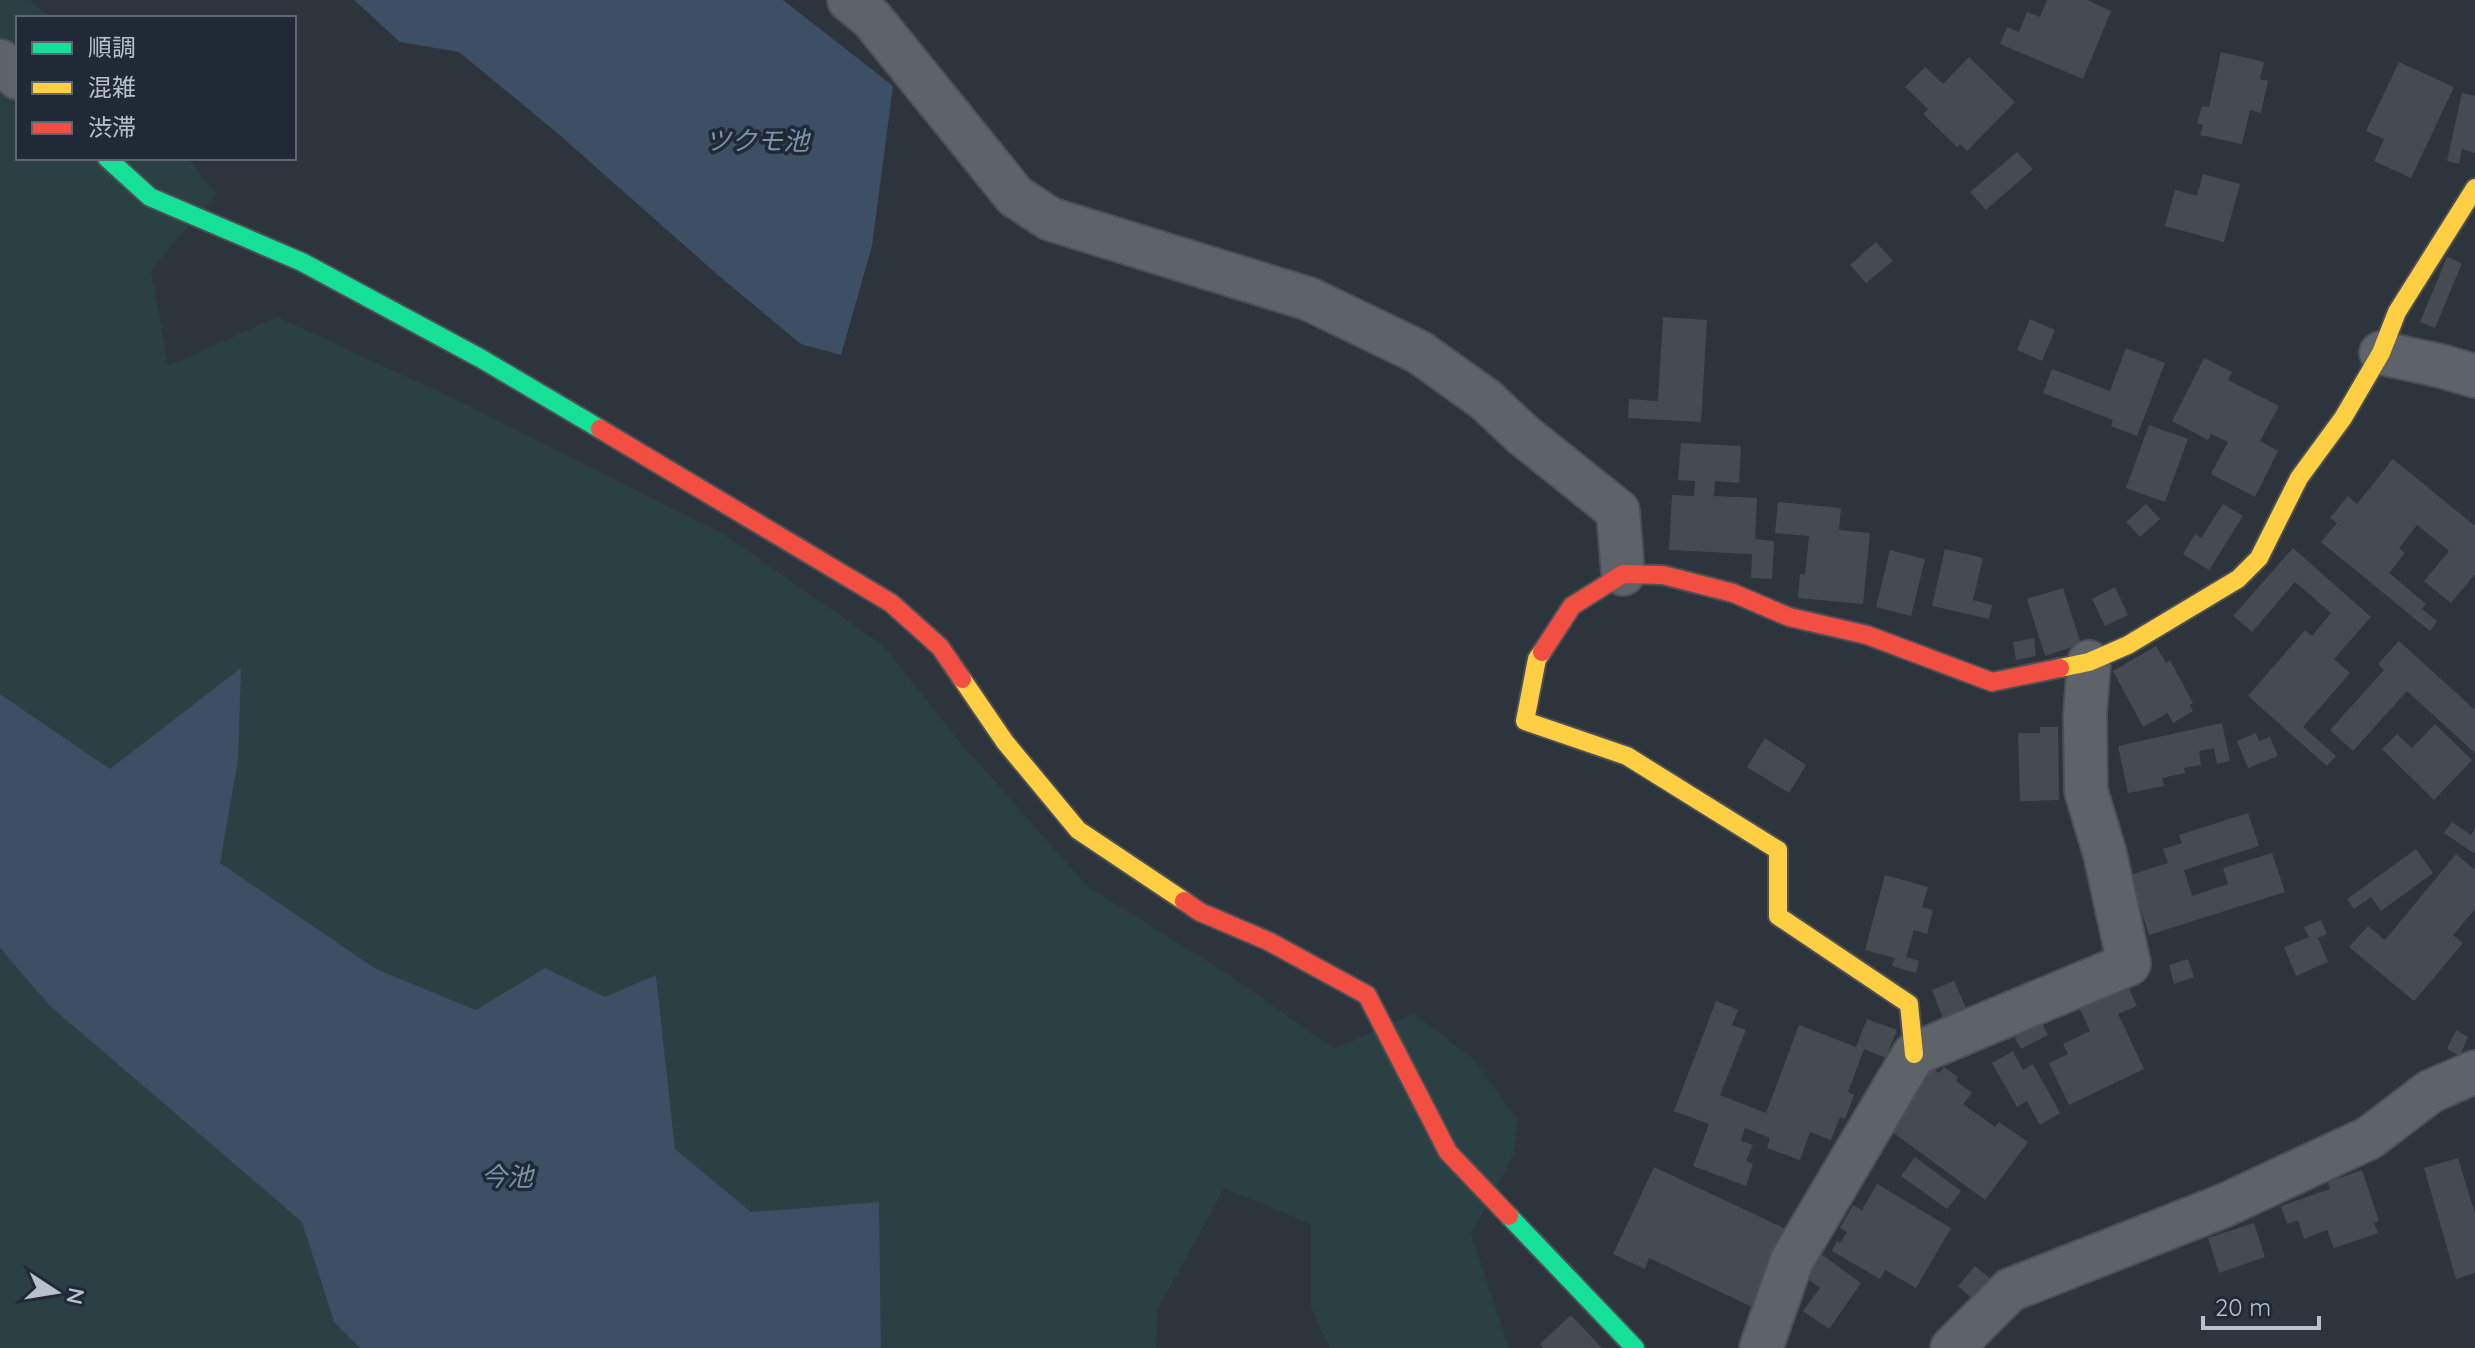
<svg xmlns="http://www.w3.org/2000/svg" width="2475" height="1348" viewBox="0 0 2475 1348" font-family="Quicksand,'Noto Sans JP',sans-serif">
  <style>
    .green { fill: #2b4042 }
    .water { fill: #3d4f65 }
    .building { fill: #464b51 }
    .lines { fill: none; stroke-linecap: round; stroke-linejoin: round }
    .street-casing { stroke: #4c5056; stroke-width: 46 }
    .fast-casing { stroke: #4c5056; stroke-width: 22 }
    .slow-casing { stroke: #4c5056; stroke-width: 22 }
    .jam-casing { stroke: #4c5056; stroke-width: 22 }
    .street { stroke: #5e6269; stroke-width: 42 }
    .fast { stroke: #16e098; stroke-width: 18 }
    .slow { stroke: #ffcf43; stroke-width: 18 }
    .jam { stroke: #f24e42; stroke-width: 18 }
    .labels { text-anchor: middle; stroke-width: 7; stroke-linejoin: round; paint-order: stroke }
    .water-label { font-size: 26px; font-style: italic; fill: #7b92ac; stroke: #202a36 }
  </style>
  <rect width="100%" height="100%" fill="#2e343b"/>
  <g class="green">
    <polygon points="0,0 29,0 51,18 18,18 18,158 188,158 216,194 151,270 168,366 277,317 463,403 723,534 884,646 958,740 1087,886 1229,975 1334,1049 1414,1014 1473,1059 1518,1120 1513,1156 1471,1234 1509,1348 1329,1348 1311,1307 1311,1224 1224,1188 1158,1309 1156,1348 881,1348 879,1202 751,1212 675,1149 656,975 605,998 545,968 476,1010 376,969 219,863 238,760 110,769 0,694"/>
    <polygon points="0,948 50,1006 302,1222 334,1322 360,1348 0,1348"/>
  </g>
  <g class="water">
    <polygon points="354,0 783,0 893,86 872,246 841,355 801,344 719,276 555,131 459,52 400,42"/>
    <polygon points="241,668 238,760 220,863 376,969 476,1010 545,968 605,997 656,975 675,1149 751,1212 879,1202 881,1348 360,1348 334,1322 302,1222 50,1006 0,948 0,694 110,769"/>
  </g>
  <g class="building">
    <polygon points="2047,0 2087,0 2111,11 2083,79 2000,44 2007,27 2019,32 2027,12 2040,17"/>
    <polygon points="2221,52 2264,62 2260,79 2268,81 2261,113 2250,110 2242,144 2200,135 2203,125 2197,123 2202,106 2209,107"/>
    <polygon points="1969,57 2015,102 1967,151 1960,144 1957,147 1923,114 1928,109 1905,87 1925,67 1943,84"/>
    <polygon points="2399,62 2454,87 2411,178 2374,161 2384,139 2366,131"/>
    <polygon points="2462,93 2475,96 2475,153 2462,149 2459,164 2447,161"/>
    <polygon points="2017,152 2033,169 1986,210 1970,192"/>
    <polygon points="2203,174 2240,184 2224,242 2165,226 2175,190 2197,196"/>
    <polygon points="1876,242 1893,261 1866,283 1850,265"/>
    <polygon points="2447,257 2462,263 2435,328 2420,322"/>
    <polygon points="1663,317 1707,320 1701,422 1628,418 1629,399 1658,401"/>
    <polygon points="2030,319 2055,330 2042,361 2017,350"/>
    <polygon points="2126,348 2165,363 2137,436 2111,426 2113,420 2043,393 2052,369 2110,391"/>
    <polygon points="2204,358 2232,372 2228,380 2279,406 2260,441 2278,451 2255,497 2211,474 2228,442 2211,434 2208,440 2172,421"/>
    <polygon points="2149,425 2188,439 2165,502 2126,488"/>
    <polygon points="1681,443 1741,446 1739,483 1715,481 1714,496 1757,498 1755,539 1774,541 1772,579 1751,578 1752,554 1669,550 1672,495 1694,496 1695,481 1678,480"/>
    <polygon points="2393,459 2475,526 2475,574 2451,603 2424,581 2449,551 2417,525 2399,548 2405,553 2389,573 2426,604 2422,609 2437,621 2430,631 2321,542 2337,523 2330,518 2348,496 2357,504"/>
    <polygon points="1778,502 1841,508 1839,530 1870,533 1863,604 1798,598 1800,574 1805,574 1809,536 1775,533"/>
    <polygon points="2146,504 2160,519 2140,537 2126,522"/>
    <polygon points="2223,504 2243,516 2209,570 2183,554 2195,534 2201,538"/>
    <polygon points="2293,548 2371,617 2334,659 2350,673 2303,727 2336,756 2327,766 2248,696 2305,630 2312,636 2331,613 2295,582 2252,632 2233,616"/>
    <polygon points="1945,549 1983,558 1973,600 1992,605 1989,619 1932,606"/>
    <polygon points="1890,550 1925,559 1911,616 1876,607"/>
    <polygon points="2115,587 2128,615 2105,626 2092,599"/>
    <polygon points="2063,588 2081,644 2045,656 2027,599"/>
    <polygon points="2034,638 2036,656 2016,660 2013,642"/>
    <polygon points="2399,641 2475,710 2475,753 2407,691 2353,751 2330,730 2384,670 2378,664"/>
    <polygon points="2156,646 2166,663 2170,660 2193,703 2190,705 2193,711 2173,723 2168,713 2143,727 2113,671"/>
    <polygon points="2222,723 2230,761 2217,764 2214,748 2199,751 2201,765 2184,768 2185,773 2162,778 2164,786 2128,793 2118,746"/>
    <polygon points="2435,724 2472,760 2434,800 2382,749 2397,734 2412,748"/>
    <polygon points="2040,727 2058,727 2059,800 2020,801 2018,733 2040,733"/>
    <polygon points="2256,733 2259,741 2270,737 2278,756 2248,768 2237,741"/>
    <polygon points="1765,738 1806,765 1789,793 1747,767"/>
    <polygon points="2248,813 2259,846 2184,870 2192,896 2228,884 2223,868 2272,853 2285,892 2149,935 2130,875 2168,863 2163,849 2182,843 2179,835"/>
    <polygon points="2452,822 2471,835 2475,828 2475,854 2444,833"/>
    <polygon points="2416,849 2433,873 2381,911 2371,897 2354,909 2347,899"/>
    <polygon points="2456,854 2475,870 2475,909 2453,935 2463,943 2414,1001 2349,947 2368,926 2385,940"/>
    <polygon points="1885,875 1928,887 1922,907 1933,910 1927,934 1914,930 1906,957 1919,961 1916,973 1892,966 1895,958 1865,950"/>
    <polygon points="2321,920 2327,934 2318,938 2328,962 2296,976 2284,947 2309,937 2304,927"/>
    <polygon points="2188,959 2194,977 2174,984 2169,965"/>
    <polygon points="1954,981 1967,1011 1944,1021 1932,990"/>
    <polygon points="2126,982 2137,1006 2118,1014 2144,1069 2069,1105 2049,1063 2068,1054 2063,1044 2090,1031 2078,1005"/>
    <polygon points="1716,1001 1738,1010 1732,1025 1746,1030 1720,1095 1766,1113 1799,1025 1856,1047 1867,1019 1897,1030 1886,1058 1864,1049 1848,1092 1854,1095 1845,1119 1840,1117 1831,1140 1810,1132 1800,1160 1767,1148 1770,1138 1745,1128 1741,1141 1753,1145 1746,1161 1753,1164 1746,1186 1693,1166 1709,1124 1674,1111"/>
    <polygon points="2039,1018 2048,1035 2021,1049 2012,1032"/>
    <polygon points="2456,1030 2468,1037 2460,1056 2447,1049"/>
    <polygon points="2013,1051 2023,1070 2033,1064 2060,1113 2040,1125 2027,1101 2017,1107 1992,1063"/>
    <polygon points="1931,1067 1939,1073 1944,1067 1958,1077 1956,1081 1972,1093 1963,1104 1995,1127 1999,1122 2028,1142 1985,1200 1887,1128"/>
    <polygon points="1915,1157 1961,1191 1947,1209 1901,1176"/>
    <polygon points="2458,1158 2475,1214 2475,1273 2456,1279 2424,1168"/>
    <polygon points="1654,1167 1788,1230 1752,1307 1649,1258 1645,1269 1613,1254"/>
    <polygon points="2362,1170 2379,1221 2374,1223 2378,1233 2334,1248 2327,1230 2304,1239 2298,1220 2287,1224 2281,1206 2330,1189 2328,1182"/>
    <polygon points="1877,1184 1951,1228 1916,1288 1885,1270 1880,1279 1832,1251 1837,1241 1840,1243 1847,1232 1840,1228 1853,1205 1862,1210"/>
    <polygon points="2254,1223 2265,1257 2219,1273 2208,1238"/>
    <polygon points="1821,1254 1861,1283 1829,1329 1803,1311 1820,1288 1805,1277"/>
    <polygon points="1975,1266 1994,1282 1977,1303 1958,1286"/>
    <polygon points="1571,1315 1602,1348 1543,1348 1540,1344"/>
  </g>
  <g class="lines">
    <g class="street-casing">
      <g id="street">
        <polyline points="849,0 872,19 1015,196 1050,219 1309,299 1419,352 1486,400 1522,434 1618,511 1623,574"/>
        <polyline points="0,61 18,78"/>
        <polyline points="2381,353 2441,366 2475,376"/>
        <polyline points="1761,1348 1792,1260 1914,1054 2129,964 2105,854 2086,791 2085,714 2089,662"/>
        <polyline points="1952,1348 2010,1290 2223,1206 2369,1138 2431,1091 2475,1072"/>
      </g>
    </g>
    <g class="fast-casing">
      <g id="fast">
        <polyline points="107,158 150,197 302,262 480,358 600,429"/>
        <polyline points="1509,1216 1635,1348"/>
      </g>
    </g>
    <g class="slow-casing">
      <g id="slow">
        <polyline points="1542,652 1537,659 1525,721 1627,756 1778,850 1778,916 1909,1004 1914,1054"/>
        <polyline points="2060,668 2089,662 2128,645 2238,579 2259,558 2299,478 2343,418 2381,353 2397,312 2475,188"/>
        <polyline points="962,679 1005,742 1078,830 1184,901"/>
      </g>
    </g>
    <g class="jam-casing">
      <g id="jam">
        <polyline points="600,429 891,603 940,647 962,679"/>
        <polyline points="1542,652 1572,606 1623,574 1663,575 1733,593 1789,617 1867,635 1992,682 2060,668"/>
        <polyline points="1184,901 1200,912 1268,941 1367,995 1448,1152 1509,1216"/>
      </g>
    </g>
    <use href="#street" class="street"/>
    <use href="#fast" class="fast"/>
    <use href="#slow" class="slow"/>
    <use href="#jam" class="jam"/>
  </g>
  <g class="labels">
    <g class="water-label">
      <text x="757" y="150">ツクモ池</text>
      <text x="507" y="1186">今池</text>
    </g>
  </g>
  <rect x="16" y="16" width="280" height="144" fill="#202a36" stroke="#5d6672" stroke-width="2"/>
  <rect x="32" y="42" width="40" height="12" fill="#16e098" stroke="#5d6672" stroke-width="2"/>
  <text x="88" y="56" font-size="24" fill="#b9c0cb">順調</text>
  <rect x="32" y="82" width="40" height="12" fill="#ffcf43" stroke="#5d6672" stroke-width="2"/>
  <text x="88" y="96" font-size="24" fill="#b9c0cb">混雑</text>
  <rect x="32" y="122" width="40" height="12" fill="#f24e42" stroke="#5d6672" stroke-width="2"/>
  <text x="88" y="136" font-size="24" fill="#b9c0cb">渋滞</text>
  <g transform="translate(56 1292) rotate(102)" stroke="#202a36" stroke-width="6" paint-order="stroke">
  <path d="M0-6L14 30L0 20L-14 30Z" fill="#b9c0cb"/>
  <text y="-12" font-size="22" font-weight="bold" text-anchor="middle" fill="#b9c0cb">N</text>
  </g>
  <path d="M2203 1316v12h116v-12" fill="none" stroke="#b9c0cb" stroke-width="4"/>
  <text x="2215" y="1316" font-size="24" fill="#b9c0cb" stroke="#202a36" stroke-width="6" paint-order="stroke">20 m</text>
</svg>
